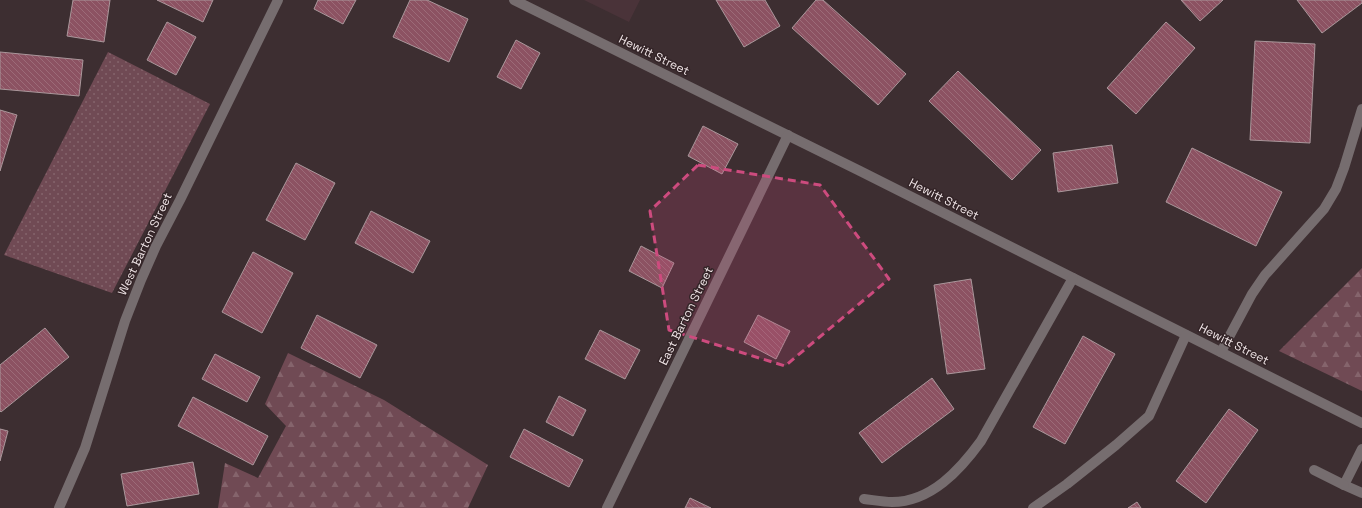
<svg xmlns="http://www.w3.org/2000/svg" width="1362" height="508" viewBox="0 0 1362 508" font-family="'Space Grotesk',sans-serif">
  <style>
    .built { fill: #4a3339 }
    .green { fill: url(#green-dots) }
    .forest { fill: url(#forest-firs) }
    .building { fill: url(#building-back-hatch); stroke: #aa979b }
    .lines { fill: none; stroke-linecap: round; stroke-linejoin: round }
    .minor { stroke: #766d6f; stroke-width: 10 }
    .marked { fill: #cd4b7e; fill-opacity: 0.2; stroke: #cd4b7e; stroke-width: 3; stroke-dasharray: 8 5; stroke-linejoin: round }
    .labels { text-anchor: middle; stroke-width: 3; stroke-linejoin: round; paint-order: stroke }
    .street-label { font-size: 12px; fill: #eee3e5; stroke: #332427 }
  </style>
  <defs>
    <pattern id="green-dots" width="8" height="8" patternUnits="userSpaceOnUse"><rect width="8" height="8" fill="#704a54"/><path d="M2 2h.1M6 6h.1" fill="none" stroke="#85646c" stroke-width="1.8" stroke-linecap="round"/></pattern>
    <pattern id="forest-firs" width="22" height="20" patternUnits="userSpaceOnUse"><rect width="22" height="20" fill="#704a54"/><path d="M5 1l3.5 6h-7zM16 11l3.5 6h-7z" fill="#85646c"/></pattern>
    <pattern id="building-back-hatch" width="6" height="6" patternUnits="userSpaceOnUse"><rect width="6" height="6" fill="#8c5262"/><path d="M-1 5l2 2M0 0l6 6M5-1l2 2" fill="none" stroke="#9c6b78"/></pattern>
  </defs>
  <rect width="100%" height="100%" fill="#3d2e31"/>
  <polygon class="built" points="584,0 640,0 629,22"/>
  <polygon class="green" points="108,52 210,104 112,293 4,255"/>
  <g class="forest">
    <polygon points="1362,268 1362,391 1279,351"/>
    <polygon points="288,353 384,400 488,465 468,508 218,508 225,463 258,478 286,426 265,404"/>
  </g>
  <g class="building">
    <polygon points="73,0 110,0 104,42 67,36"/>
    <polygon points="157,0 213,0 203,22"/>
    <polygon points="318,0 356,0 343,24 314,9"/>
    <polygon points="410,0 427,0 468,19 449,62 393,37"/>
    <polygon points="716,0 765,0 780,26 744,47"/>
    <polygon points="816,0 823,0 906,74 878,105 792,28"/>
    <polygon points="1181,0 1223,0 1200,21"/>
    <polygon points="1297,0 1362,0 1362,3 1322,33"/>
    <polygon points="167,22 196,37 176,75 147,60"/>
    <polygon points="1166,22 1195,48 1136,114 1107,88"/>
    <polygon points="516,40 540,53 521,89 497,77"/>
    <polygon points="1255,41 1315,44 1310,143 1250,140"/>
    <polygon points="0,52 83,60 79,96 0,89"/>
    <polygon points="958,71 1041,150 1012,180 929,101"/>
    <polygon points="0,110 17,115 0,171"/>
    <polygon points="703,126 738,144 722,174 688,156"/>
    <polygon points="1112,145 1118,183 1058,192 1053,153"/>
    <polygon points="1192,148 1282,192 1256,246 1166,202"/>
    <polygon points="296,163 335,183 305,240 266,220"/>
    <polygon points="371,211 430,241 413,273 355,243"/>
    <polygon points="641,246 674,263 662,288 629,271"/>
    <polygon points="253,252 293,273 262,333 222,312"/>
    <polygon points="971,279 985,369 947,374 934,285"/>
    <polygon points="317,315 377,345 360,378 301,348"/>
    <polygon points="758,315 790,331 776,359 744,342"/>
    <polygon points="45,328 69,357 1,412 0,411 0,365"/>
    <polygon points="600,330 640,350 625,379 585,359"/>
    <polygon points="1083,336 1115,354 1065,444 1033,427"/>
    <polygon points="215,354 260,377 247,402 202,379"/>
    <polygon points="932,378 954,409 882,463 859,433"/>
    <polygon points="559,396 586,410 573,436 546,422"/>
    <polygon points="193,397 268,436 253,465 178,426"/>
    <polygon points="1229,409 1258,430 1206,503 1176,481"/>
    <polygon points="0,429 8,431 0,461"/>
    <polygon points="524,429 583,460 569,487 510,457"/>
    <polygon points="193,462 199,494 127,506 121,474"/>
    <polygon points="690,498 711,508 685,508"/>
    <polygon points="1137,502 1141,508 1128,508"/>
  </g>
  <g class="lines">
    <g class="minor">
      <polyline points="514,0 860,171 1362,423"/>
      <polyline points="1221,352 1252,294 1265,275 1324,209 1336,189 1344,168 1362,109"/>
      <polyline points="1362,449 1344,485 1362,493"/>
      <polyline points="1314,470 1344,485"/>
      <path d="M864,499C873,500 883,502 892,502C931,502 960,470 981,441L1073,278"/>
      <polyline points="59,508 85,448 125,321 141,280 156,246 180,200 278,0"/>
      <polyline points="607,508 788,135"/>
      <polyline points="1033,508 1067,484 1116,445 1149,416 1186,335"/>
    </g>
  </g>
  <path class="marked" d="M698,165L820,185L889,279L785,366L669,330L650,211Z"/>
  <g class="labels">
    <g class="street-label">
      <text transform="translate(654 55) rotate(26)" y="4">Hewitt Street</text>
      <text transform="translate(944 199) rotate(27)" y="4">Hewitt Street</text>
      <text transform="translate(145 244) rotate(-65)" y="4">West Barton Street</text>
      <text transform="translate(686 316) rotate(-64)" y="4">East Barton Street</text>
      <text transform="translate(1234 344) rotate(27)" y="4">Hewitt Street</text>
    </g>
  </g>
</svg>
